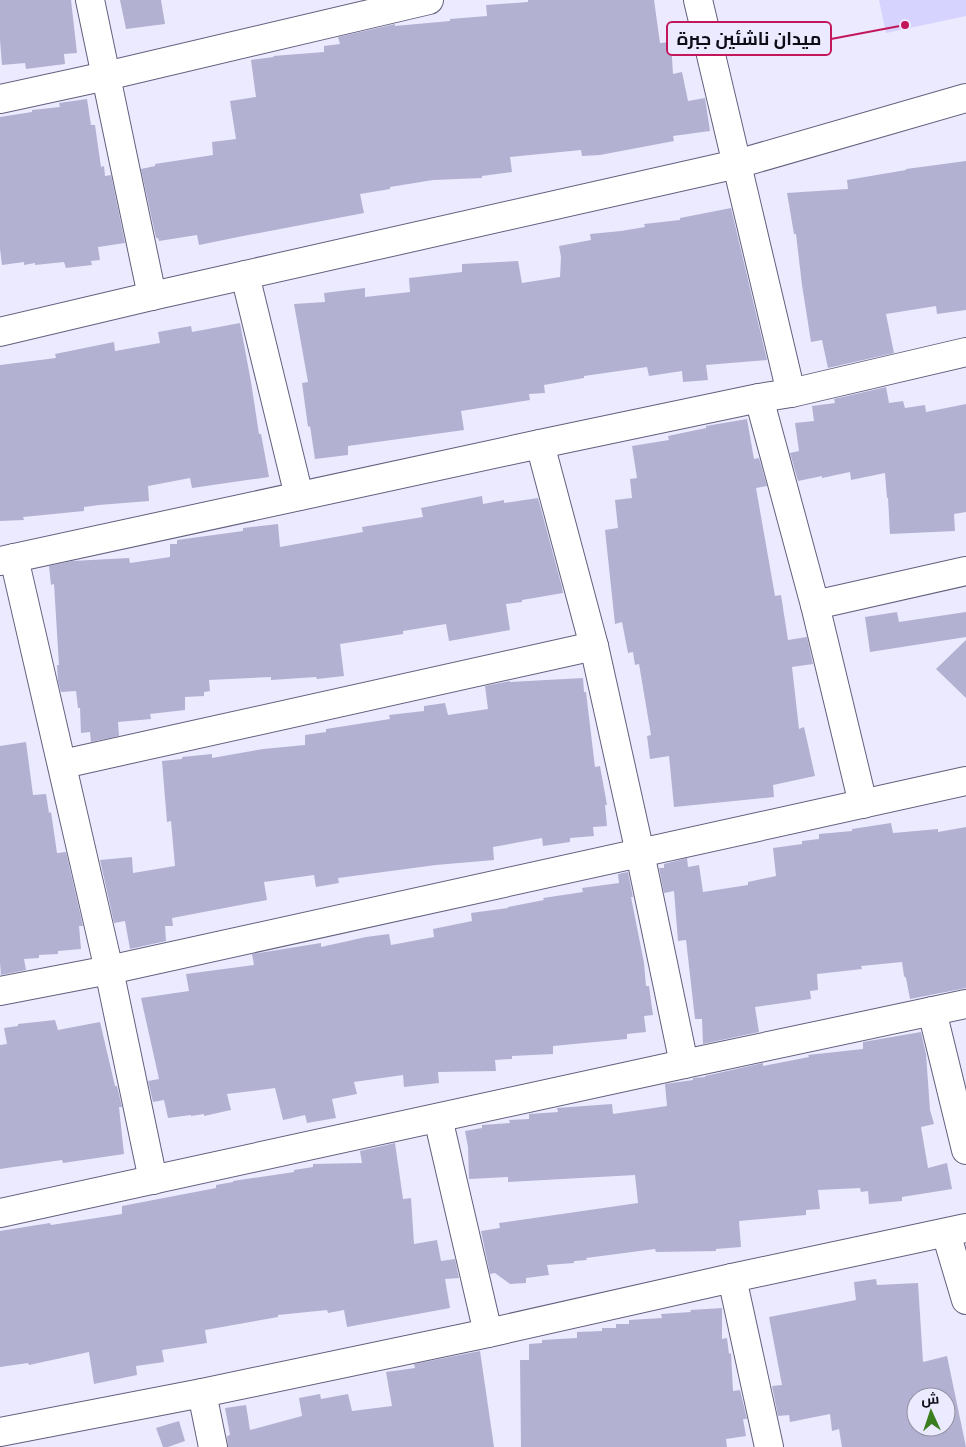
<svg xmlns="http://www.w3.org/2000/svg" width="966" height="1447" viewBox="0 0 966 1447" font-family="Raleway,Cairo,sans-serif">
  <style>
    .green { fill: #d6d3fe }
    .building { fill: #b3b1d2; fill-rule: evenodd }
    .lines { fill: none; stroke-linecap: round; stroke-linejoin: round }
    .street-casing { stroke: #62607d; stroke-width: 30 }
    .street { stroke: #fff; stroke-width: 28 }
    .leader { fill: none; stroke: #c2185b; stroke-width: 2 }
    .callout-dot { fill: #c2185b; stroke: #ebeaff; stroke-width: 2 }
    .callout { fill: #ebeaff; stroke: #c2185b; stroke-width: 2 }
    .callout-label { font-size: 18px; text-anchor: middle; font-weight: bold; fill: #0d0c17 }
  </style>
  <rect width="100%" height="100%" fill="#ebeaff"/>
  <polygon class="green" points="879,0 966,0 966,16 886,33"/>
  <g class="building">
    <polygon points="0,0 71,0 77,53 64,54 65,64 26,69 25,63 2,65 0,40"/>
    <polygon points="120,0 161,0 165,24 126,29"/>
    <polygon points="528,0 654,0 660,43 671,42 673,74 682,72 688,101 705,98 710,131 673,136 674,141 600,155 582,156 581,150 510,157 512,172 482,176 482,178 433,180 390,187 390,189 360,194 364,213 238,237 199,245 197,235 159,241 158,238 156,238 141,169 155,166 155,164 213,155 212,142 236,139 230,101 256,97 251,60 274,57 273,56 324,52 324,46 340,44 338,37 395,24 395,26 450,21 450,19 487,16 486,5 528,2"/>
    <polygon points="87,99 91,125 95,125 101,167 104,166 105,176 111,175 125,243 98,247 100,260 91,261 92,265 66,268 64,262 35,265 35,263 24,265 24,262 2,265 0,249 0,117 32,112 32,110 60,107 59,103"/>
    <polygon points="966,161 966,310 937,314 936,306 886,314 894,353 828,368 822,340 811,342 802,285 796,234 794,234 787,193 848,189 847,180 906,170 906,169"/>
    <polygon points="731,208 767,360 706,365 708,380 683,382 682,371 649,376 647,367 584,376 584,378 544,385 545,393 529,394 530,400 461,411 464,430 348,446 348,455 315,459 310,426 308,427 302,383 308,382 294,304 325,302 324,293 365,288 365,297 410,292 409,278 462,272 462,264 518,261 522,283 560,277 561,257 559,246 591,240 590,234 621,231 645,227 644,224 680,220 680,218"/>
    <polygon points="240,323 251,382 259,434 261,434 269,477 192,488 190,478 148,486 149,501 99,505 84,507 84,511 23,517 24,520 0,521 0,365 56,358 55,354 114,342 115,351 160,343 158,332 191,326 192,332"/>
    <polygon points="886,387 889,403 903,401 905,408 925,405 926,412 966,404 966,512 954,514 955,531 890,534 888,498 887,498 885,473 851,480 850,472 822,478 822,476 798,481 790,453 799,451 795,423 814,421 812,406 835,403 834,399"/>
    <polygon points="747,419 754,459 759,458 767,486 756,488 775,596 781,595 788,640 807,637 813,664 792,667 799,729 804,727 815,776 773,785 774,797 674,807 669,756 650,759 647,736 651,735 639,664 635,665 633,652 628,653 622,622 615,624 605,530 618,528 615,500 632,498 630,479 637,478 632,446 669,440 668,436 706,428 706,426"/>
    <polygon points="482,496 483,504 504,500 504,503 538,498 562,587 563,593 522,600 522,602 506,604 510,630 449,641 446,624 403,631 403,634 340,644 344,676 317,679 316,677 271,680 271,677 209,680 210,691 204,692 204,696 185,697 185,710 150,714 151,719 118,722 119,736 91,742 90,732 81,733 80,708 78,708 76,691 61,692 58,681 57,665 59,665 54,584 51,585 49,566 72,561 129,558 130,563 170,557 170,544 177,544 177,540 243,531 243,528 278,524 280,547 363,532 362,527 423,517 421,508"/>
    <polygon points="897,612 899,622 966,612 966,637 870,652 865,617"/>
    <polygon points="966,640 966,698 936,669"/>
    <polygon points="583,678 584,692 586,692 595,767 600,766 607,805 605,805 607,826 593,827 594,836 570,838 570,842 543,846 542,838 493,847 494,860 436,865 338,878 339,883 316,887 314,875 264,882 267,900 172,918 173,926 165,926 166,941 130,949 125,921 114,923 100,860 132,857 133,873 175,866 171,821 167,822 162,761 182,759 182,757 212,754 212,758 263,749 305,745 305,735 326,732 326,729 390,719 389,715 424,711 424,706 445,703 448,715 488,709 485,686 510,681 510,682"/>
    <polygon points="26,742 33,795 46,794 49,813 51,812 57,853 66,852 83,926 79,926 81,949 58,951 58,954 39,955 39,958 24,959 26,970 1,975 0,963 0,746"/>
    <polygon points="891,823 893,833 938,829 938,832 966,827 966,988 910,999 906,978 904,976 902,962 861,966 862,969 817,974 818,990 810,991 811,999 755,1007 759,1032 703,1044 702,1019 695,1019 686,940 678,941 674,891 664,893 659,868 664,868 664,864 687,858 688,867 699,865 703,892 748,885 748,882 776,876 773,848 802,844 802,841 819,839 819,834 852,831 852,829"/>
    <polygon points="628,872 633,897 631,897 644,963 646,986 649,986 653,1015 644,1016 646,1032 627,1034 627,1039 553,1046 553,1054 512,1056 512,1059 495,1060 496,1071 438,1072 439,1083 404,1087 403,1075 354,1082 357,1094 332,1099 336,1118 307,1123 305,1115 283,1120 275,1088 227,1094 231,1110 204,1116 204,1114 191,1116 191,1115 168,1118 164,1100 153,1102 148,1081 159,1079 141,998 189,991 186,974 254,965 252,954 321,943 321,947 366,937 389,934 391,945 434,937 433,929 472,921 471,913 508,908 508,907 544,900 543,898 583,892 582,888 619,883 618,874"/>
    <polygon points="55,1020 58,1030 100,1022 115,1086 117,1086 122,1107 119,1107 124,1154 63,1163 62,1160 0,1169 0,1045 7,1044 4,1028 18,1026 18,1024"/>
    <polygon points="921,1032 926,1054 930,1110 934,1124 921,1127 928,1168 947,1163 952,1189 902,1197 902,1201 869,1204 868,1191 861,1192 860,1188 818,1190 820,1209 806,1210 806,1215 739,1221 741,1247 716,1249 716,1251 656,1252 655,1249 586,1258 587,1260 574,1261 574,1263 547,1265 549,1275 526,1278 526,1283 510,1284 495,1273 490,1274 481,1231 500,1228 499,1223 638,1203 635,1175 508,1182 508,1177 469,1179 468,1147 465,1131 482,1128 482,1125 510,1123 509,1120 529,1119 529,1114 558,1112 557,1108 612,1104 613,1114 667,1106 665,1084 693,1080 693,1078 705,1077 705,1076 763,1063 763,1066 809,1057 808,1055 863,1049 863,1042"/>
    <polygon points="395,1143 403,1199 411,1198 414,1244 437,1240 441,1261 455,1259 459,1278 445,1279 450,1308 347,1327 344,1310 328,1313 327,1310 278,1315 278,1317 205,1330 207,1343 162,1350 164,1362 136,1366 137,1375 94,1384 89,1352 29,1365 28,1363 0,1367 0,1231 50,1223 51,1225 122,1214 122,1206 216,1188 216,1185 233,1182 233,1181 294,1172 294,1170 313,1167 313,1164 362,1163 360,1151"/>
    <path d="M876,1279L877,1285L918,1283L923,1362L947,1356L966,1447H842L839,1429L832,1431L830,1414L790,1422L789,1415L778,1416L772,1386L782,1385L769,1317L856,1300L854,1282ZM916,1397H946V1427H916Z"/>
    <polygon points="722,1308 722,1339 727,1338 729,1354 731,1353 733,1391 740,1390 747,1419 743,1419 746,1436 726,1439 727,1447 521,1447 520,1360 529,1360 529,1344 542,1343 542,1340 577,1338 577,1332 602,1331 602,1328 616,1328 616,1324 629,1324 629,1320 662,1318 661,1314 691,1312 690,1310"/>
    <polygon points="480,1351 494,1447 228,1447 227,1436 230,1435 225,1408 246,1405 250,1430 302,1416 299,1398 320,1394 321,1399 348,1394 352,1411 392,1406 386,1372 415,1368 414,1364"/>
    <polygon points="179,1421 185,1441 168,1447 163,1447 156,1428"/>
  </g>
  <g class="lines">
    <g class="street-casing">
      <g id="street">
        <polyline points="90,0 152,296"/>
        <polyline points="698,0 791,393"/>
        <polyline points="0,99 106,76 429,0"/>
        <polyline points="245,275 299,496"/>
        <polyline points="0,332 152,296 737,164 966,98"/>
        <polyline points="759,398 815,605 863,804"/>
        <polyline points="540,444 594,646 640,853 684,1064"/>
        <polyline points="14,558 109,970 153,1180"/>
        <polyline points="0,561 540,444 759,398 791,393 966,352"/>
        <polyline points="815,605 966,571"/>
        <polyline points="63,764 594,646"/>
        <polyline points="0,991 109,970 966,781"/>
        <polyline points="932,1011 966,1150"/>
        <polyline points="438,1118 488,1333"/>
        <polyline points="0,1213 684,1064 966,1004"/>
        <polyline points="946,1233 966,1300"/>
        <polyline points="732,1278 769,1447"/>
        <polyline points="202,1393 213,1447"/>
        <polyline points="0,1432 202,1393 488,1333 732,1278 966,1228"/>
      </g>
    </g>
    <use href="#street" class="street"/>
  </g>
  <path class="leader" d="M905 25L831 39"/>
  <circle class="callout-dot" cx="905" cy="25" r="5"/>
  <rect class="callout" x="667" y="22" width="164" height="33" rx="5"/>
  <g class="callout-label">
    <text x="749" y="45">ميدان ناشئين جبرة</text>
  </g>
  <g transform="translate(931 1412) rotate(357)"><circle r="24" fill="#ebeaff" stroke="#9291a2"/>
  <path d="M0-4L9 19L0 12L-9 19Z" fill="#3b7e1f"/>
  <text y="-8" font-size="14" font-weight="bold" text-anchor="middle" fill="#0d0c17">ش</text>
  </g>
</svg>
